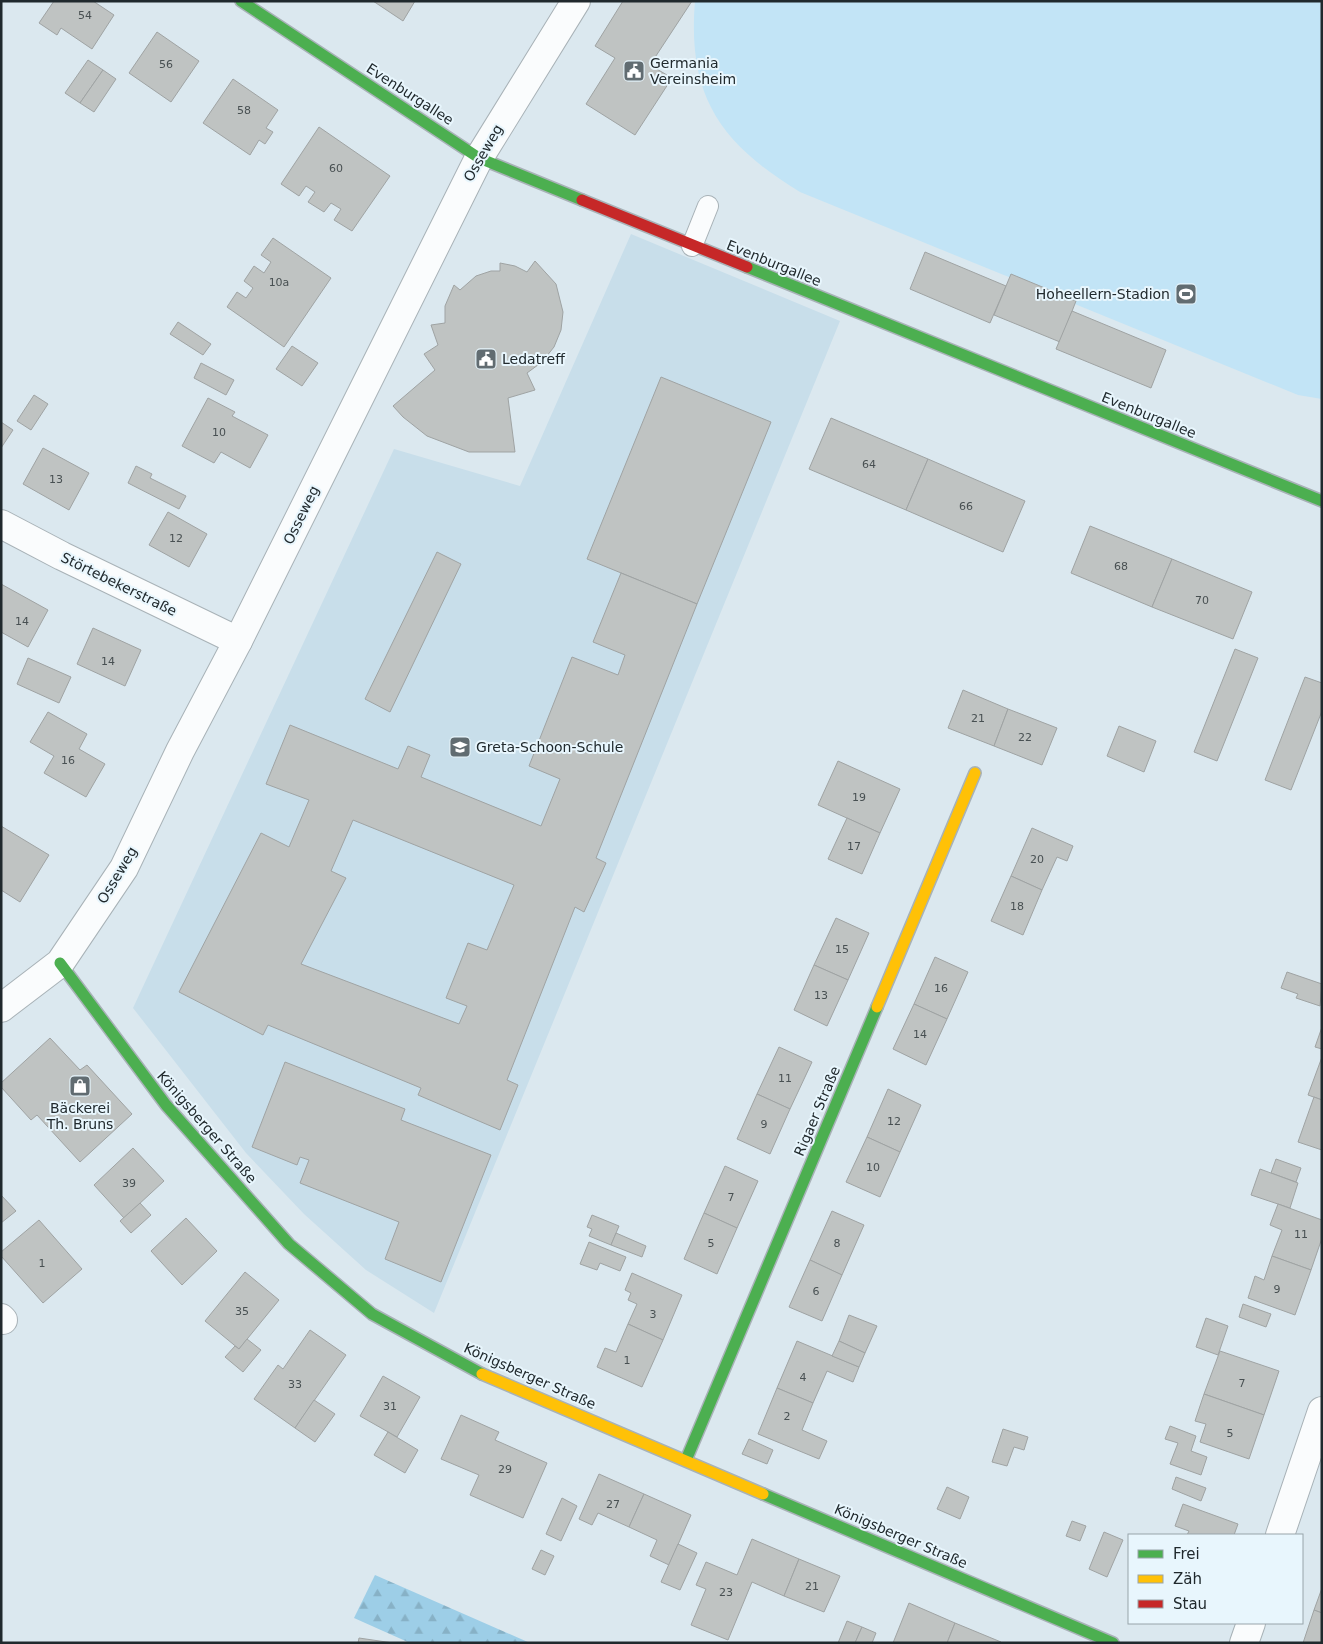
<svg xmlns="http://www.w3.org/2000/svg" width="1323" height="1644" viewBox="0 0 1323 1644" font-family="'DejaVu Sans',sans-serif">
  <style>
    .built { fill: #c8deea }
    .forest { fill: url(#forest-firs) }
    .pitch { fill: #c2e4f6 }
    .building { fill: #bfc3c2; stroke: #9fa3a3; fill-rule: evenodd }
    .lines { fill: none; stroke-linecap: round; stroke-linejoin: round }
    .lane-casing { stroke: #a8b2b7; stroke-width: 22 }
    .street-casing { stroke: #a8b2b7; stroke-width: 30 }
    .fast-casing { stroke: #a8b2b7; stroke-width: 14 }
    .slow-casing { stroke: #a8b2b7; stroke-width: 14 }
    .jam-casing { stroke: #a8b2b7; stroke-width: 14 }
    .lane { stroke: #fafcfd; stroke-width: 20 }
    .street { stroke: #fafcfd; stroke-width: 28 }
    .fast { stroke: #4caf50; stroke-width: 11 }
    .slow { stroke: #ffc107; stroke-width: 11 }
    .jam { stroke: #c62828; stroke-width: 11 }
    .labels { text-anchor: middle; stroke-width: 4; stroke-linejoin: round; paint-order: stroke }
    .number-label { font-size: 11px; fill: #485052 }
    .poi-label { font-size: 14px; fill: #20292d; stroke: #e8f6fd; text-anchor: start }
    .street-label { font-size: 14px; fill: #20292d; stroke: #e8f6fd }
  </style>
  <defs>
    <pattern id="forest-firs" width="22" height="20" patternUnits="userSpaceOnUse" patternTransform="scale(1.25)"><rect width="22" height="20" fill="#9dcee7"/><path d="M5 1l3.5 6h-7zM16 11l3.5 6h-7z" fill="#87b1c6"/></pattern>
  </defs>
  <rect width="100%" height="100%" fill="#dbe8ef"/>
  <polygon class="built" points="631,234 840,321 434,1313 366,1270 304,1214 246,1153 133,1008 394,449 520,486"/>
  <polygon class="forest" points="375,1575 530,1643 410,1643 354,1618"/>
  <path class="pitch" d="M695,1H1322V399L1298,395L800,192C721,144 687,97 695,1Z"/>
  <g class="building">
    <polygon points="54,1 93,1 114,15 92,49 61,28 57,35 39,23"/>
    <polygon points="373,1 415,1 403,21"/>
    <polygon points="623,1 692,1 650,65 672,78 635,135 586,104 615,58 595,46"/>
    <polygon points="157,32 199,61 171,102 129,73"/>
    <polygon points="88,60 103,70 80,103 65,93"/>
    <polygon points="103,70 116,79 94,112 80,103"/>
    <polygon points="233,79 278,110 266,128 273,132 265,144 259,140 250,155 203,123"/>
    <polygon points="319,127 390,176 352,231 334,220 341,209 331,203 324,212 308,202 315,192 306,186 299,196 281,184"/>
    <polygon points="273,238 331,278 284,347 227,307 237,292 246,298 253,288 244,281 254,266 264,273 271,262 261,255"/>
    <polygon points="925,252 1006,286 990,323 910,289"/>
    <polygon points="535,261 556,284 563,312 561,330 554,347 542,362 527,373 535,390 508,398 515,452 469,452 427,436 403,417 393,406 435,370 424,354 438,345 431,325 445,323 445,306 454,285 460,290 476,276 491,271 500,271 500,263 515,266 527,272"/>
    <polygon points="1011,274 1076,301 1060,342 994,315"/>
    <polygon points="1072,311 1166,350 1151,388 1056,349"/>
    <polygon points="178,322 211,344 203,355 170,334"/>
    <polygon points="292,346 318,363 302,386 276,369"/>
    <polygon points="201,363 234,380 226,395 194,378"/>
    <polygon points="661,377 771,422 697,604 587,559"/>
    <polygon points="34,395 48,404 31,430 17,421"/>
    <polygon points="208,398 235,412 232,416 268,435 250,468 221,452 214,463 182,446"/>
    <polygon points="831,418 928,459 906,510 809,469"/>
    <polygon points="1,422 13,430 1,448"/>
    <polygon points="43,448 89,473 69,510 23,484"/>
    <polygon points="928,459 1025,501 1003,552 906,510"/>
    <polygon points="136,466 152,474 150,478 186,496 179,509 128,483"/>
    <polygon points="168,512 207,534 189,567 149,545"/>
    <polygon points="1090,526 1172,559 1152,607 1071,573"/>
    <polygon points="437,552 461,564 390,712 365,699"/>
    <polygon points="1172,559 1252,592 1233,639 1152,607"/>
    <path d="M621,573L697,604L596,858L606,863L584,912L575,907L507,1080L518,1085L500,1130L418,1095L421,1088L268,1025L263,1035L179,992L261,833L289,847L309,800L266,784L290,725L398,769L408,746L430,755L421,777L541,826L560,779L529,766L572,657L618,675L625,655L593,642ZM353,820L514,885L487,950L468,943L446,998L467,1006L459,1024L301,964L346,878L331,871Z"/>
    <polygon points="1,584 48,610 28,647 1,632"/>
    <polygon points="93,628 141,650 125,686 77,664"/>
    <polygon points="1235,649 1258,658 1217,761 1194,752"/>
    <polygon points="28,658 71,677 59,703 17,684"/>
    <polygon points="1305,677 1322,683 1322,711 1291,790 1265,780"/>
    <polygon points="963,690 1008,709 994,746 948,728"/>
    <polygon points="1008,709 1057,728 1042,765 994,746"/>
    <polygon points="48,712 87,734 79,749 105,764 86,797 44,773 54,756 30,742"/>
    <polygon points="1119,726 1156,741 1144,772 1107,756"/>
    <polygon points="838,761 900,789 880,833 818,805"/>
    <polygon points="847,818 880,833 862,874 828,859"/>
    <polygon points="1,826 49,855 20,902 1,890"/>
    <polygon points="1032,828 1073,846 1067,861 1057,857 1042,890 1011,876"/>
    <polygon points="1011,876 1042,890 1023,935 991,921"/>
    <polygon points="836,918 869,933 848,980 814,965"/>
    <polygon points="935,957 968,972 947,1019 914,1004"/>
    <polygon points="814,965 848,980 827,1026 794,1010"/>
    <polygon points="1287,972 1322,984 1320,1006 1296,998 1298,994 1281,988"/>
    <polygon points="914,1004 947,1019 926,1065 893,1049"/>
    <polygon points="1322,1027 1322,1049 1315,1047"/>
    <polygon points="50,1038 80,1070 87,1065 132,1114 80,1162 37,1115 31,1120 1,1087 1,1083"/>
    <polygon points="779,1047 812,1062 790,1109 757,1094"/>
    <polygon points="1322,1057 1322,1100 1308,1095"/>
    <polygon points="285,1062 405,1109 401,1120 491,1155 441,1282 385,1259 399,1222 300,1183 309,1160 300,1157 297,1165 252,1147"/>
    <polygon points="888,1089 921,1105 900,1152 867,1137"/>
    <polygon points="757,1094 790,1109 770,1154 737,1139"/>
    <polygon points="1314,1097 1322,1100 1322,1150 1298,1142"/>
    <polygon points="867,1137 900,1152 880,1197 846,1182"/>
    <polygon points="133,1148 164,1181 124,1218 94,1185"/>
    <polygon points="1276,1159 1301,1168 1296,1182 1271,1173"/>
    <polygon points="725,1166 758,1181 737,1228 704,1213"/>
    <polygon points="1260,1169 1298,1183 1290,1208 1251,1195"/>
    <polygon points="1,1195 16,1211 1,1223"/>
    <polygon points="140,1203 151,1215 131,1233 120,1221"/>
    <polygon points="1278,1204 1322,1220 1322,1238 1311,1270 1272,1256 1282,1230 1270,1225"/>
    <polygon points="832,1211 864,1225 842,1275 810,1260"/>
    <polygon points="704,1213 737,1228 717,1274 684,1259"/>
    <polygon points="592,1215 619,1226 611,1245 589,1236 592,1229 587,1227"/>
    <polygon points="186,1218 217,1251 182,1285 151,1251"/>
    <polygon points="39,1220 82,1269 43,1303 1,1256 1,1252"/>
    <polygon points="616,1233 646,1246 642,1257 611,1245"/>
    <polygon points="589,1242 626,1257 620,1271 600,1263 597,1270 580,1264"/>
    <polygon points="1272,1256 1311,1270 1295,1315 1248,1298 1255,1276 1264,1280"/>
    <polygon points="810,1260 842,1275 822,1321 789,1307"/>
    <polygon points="245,1272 279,1300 239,1349 205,1321"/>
    <polygon points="632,1273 682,1295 663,1340 628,1324 637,1304 628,1300 631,1293 625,1290"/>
    <polygon points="1243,1304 1271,1314 1266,1327 1239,1317"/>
    <polygon points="849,1315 877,1326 865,1353 839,1341"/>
    <polygon points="1206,1318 1228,1326 1218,1355 1196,1347"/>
    <polygon points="628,1324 663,1340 642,1387 597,1367 605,1348 616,1352"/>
    <polygon points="310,1330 346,1355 295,1428 254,1399 278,1365 283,1369"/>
    <polygon points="247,1339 261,1350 243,1372 225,1357 235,1346 239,1349"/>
    <polygon points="797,1341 859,1367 853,1382 827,1371 813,1403 777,1388"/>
    <polygon points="839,1341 865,1353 859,1367 832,1356"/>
    <polygon points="1220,1351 1279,1371 1264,1415 1204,1394"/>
    <polygon points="383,1376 420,1397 397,1437 360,1416"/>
    <polygon points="777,1388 813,1403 802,1430 827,1441 819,1459 758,1434"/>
    <polygon points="1204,1394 1264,1415 1249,1459 1200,1442 1206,1424 1195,1421"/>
    <polygon points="314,1400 335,1414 315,1442 295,1428"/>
    <polygon points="461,1415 499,1432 495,1440 547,1463 523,1518 470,1495 479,1475 441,1459"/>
    <polygon points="1170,1426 1196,1436 1191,1451 1207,1457 1201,1475 1170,1464 1178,1443 1165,1439"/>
    <polygon points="1003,1429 1028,1437 1024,1450 1014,1447 1007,1466 992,1462"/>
    <polygon points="388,1432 418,1450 405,1473 374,1455"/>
    <polygon points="749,1439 773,1450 767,1464 742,1454"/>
    <polygon points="599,1474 644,1494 629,1527 598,1513 592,1525 579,1519"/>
    <polygon points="1176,1477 1206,1488 1201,1501 1172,1489"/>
    <polygon points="947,1487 969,1497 960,1519 937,1509"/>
    <polygon points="644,1494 691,1515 669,1565 650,1556 657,1540 629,1527"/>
    <polygon points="562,1498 577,1506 561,1541 546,1534"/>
    <polygon points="1183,1504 1238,1524 1234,1535 1187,1535 1189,1531 1175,1526"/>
    <polygon points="1072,1521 1086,1526 1080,1541 1066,1536"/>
    <polygon points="1104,1532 1123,1540 1107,1577 1089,1569"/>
    <polygon points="752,1539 799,1559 784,1596 752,1582 728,1640 691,1625 706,1589 696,1585 706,1562 737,1575"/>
    <polygon points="678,1544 697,1553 680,1590 661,1582"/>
    <polygon points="541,1550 554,1556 545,1575 532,1569"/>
    <polygon points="799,1559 840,1576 824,1612 784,1596"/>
    <polygon points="1322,1588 1322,1613 1314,1610"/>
    <polygon points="909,1603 955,1623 947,1643 893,1643"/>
    <polygon points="1314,1610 1322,1613 1322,1643 1303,1643"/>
    <polygon points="847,1621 862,1627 855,1643 838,1643"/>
    <polygon points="955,1623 1001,1642 1001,1643 947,1643"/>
    <polygon points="862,1627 876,1633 872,1643 855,1643"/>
    <polygon points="359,1638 393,1643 358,1643"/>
  </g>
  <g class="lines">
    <g class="lane-casing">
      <polyline id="lane" points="692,246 708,206"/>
    </g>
    <g class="street-casing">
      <g id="street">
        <polyline points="1,524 62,556 238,641"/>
        <polyline points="1,1008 60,963 124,868 180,751 238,641 479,158 576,1"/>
        <polyline points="1,1318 3,1320"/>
        <polyline points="1280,1535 1322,1411"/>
        <polyline points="1244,1643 1251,1623"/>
      </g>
    </g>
    <g class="fast-casing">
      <g id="fast">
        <polyline points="241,1 479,158 582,200"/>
        <polyline points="747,267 1322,501"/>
        <polyline points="60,963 166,1105 289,1244 372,1314 482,1374"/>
        <polyline points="686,1460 877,1007"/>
        <polyline points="763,1494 1113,1643"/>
      </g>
    </g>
    <g class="slow-casing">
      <g id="slow">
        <polyline points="877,1007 975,773"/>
        <polyline points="482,1374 763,1494"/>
      </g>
    </g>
    <g class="jam-casing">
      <polyline id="jam" points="582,200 747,267"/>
    </g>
    <use href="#lane" class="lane"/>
    <use href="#street" class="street"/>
    <use href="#fast" class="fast"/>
    <use href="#slow" class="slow"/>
    <use href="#jam" class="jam"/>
  </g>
  <defs>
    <g id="civic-square" transform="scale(1.125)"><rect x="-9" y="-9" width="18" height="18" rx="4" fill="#616c71" stroke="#e8f6fd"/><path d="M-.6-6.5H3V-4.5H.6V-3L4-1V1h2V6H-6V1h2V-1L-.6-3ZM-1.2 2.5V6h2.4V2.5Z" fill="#fff"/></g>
    <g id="stadium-square" transform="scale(1.125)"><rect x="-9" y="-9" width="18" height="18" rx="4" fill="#616c71" stroke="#e8f6fd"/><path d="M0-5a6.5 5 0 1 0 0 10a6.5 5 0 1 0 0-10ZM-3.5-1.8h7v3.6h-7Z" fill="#fff"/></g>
    <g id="school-square" transform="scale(1.125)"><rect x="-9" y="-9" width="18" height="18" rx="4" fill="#616c71" stroke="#e8f6fd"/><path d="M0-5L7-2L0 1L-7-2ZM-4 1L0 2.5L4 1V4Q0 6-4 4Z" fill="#fff"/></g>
    <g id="shop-square" transform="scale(1.125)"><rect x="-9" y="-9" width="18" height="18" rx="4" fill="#616c71" stroke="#e8f6fd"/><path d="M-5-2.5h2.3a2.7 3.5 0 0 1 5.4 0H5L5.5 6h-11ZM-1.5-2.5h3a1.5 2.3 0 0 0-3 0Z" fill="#fff"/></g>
  </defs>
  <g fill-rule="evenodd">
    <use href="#civic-square" x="634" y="71"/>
    <use href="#stadium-square" x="1186" y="294"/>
    <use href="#civic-square" x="486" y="359"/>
    <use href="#school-square" x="460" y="747"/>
    <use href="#shop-square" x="80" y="1086"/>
  </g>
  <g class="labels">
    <g class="number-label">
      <text x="85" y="19">54</text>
      <text x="166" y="68">56</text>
      <text x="244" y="114">58</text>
      <text x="336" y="172">60</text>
      <text x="279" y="286">10a</text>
      <text x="219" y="436">10</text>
      <text x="869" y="468">64</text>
      <text x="56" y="483">13</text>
      <text x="966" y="510">66</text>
      <text x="176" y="542">12</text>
      <text x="1121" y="570">68</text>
      <text x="1202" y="604">70</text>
      <text x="22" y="625">14</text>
      <text x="108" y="665">14</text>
      <text x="978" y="722">21</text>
      <text x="1025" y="741">22</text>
      <text x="68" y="764">16</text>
      <text x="859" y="801">19</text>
      <text x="854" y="850">17</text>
      <text x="1037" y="863">20</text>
      <text x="1017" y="910">18</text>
      <text x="842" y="953">15</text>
      <text x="941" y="992">16</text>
      <text x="821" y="999">13</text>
      <text x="920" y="1038">14</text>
      <text x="785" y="1082">11</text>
      <text x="894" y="1125">12</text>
      <text x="764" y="1128">9</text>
      <text x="873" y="1171">10</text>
      <text x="129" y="1187">39</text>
      <text x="731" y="1201">7</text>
      <text x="1301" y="1238">11</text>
      <text x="711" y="1247">5</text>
      <text x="837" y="1247">8</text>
      <text x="42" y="1267">1</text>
      <text x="1277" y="1293">9</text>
      <text x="816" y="1295">6</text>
      <text x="242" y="1315">35</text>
      <text x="653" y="1318">3</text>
      <text x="627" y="1364">1</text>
      <text x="803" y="1381">4</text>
      <text x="1242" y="1387">7</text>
      <text x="295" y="1388">33</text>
      <text x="390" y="1410">31</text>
      <text x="787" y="1420">2</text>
      <text x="1230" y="1437">5</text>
      <text x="505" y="1473">29</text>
      <text x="613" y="1508">27</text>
      <text x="812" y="1590">21</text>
      <text x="726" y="1596">23</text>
    </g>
    <g class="poi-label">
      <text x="650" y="68">Germania<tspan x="650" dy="16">Vereinsheim</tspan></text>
      <text x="1170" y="299" text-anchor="end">Hoheellern-Stadion</text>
      <text x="502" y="364">Ledatreff</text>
      <text x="476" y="752">Greta-Schoon-Schule</text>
      <text x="80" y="1113" text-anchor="middle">Bäckerei<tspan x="80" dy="16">Th. Bruns</tspan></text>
    </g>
    <g class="street-label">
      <text transform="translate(410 94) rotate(33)" y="5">Evenburgallee</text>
      <text transform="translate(483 153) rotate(-60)" y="5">Osseweg</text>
      <text transform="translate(774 263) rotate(22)" y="5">Evenburgallee</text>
      <text transform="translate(1149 415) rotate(22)" y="5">Evenburgallee</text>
      <text transform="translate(301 515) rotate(-64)" y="5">Osseweg</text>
      <text transform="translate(119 584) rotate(26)" y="5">Störtebekerstraße</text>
      <text transform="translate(117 875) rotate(-59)" y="5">Osseweg</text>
      <text transform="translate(817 1111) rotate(-67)" y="5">Rigaer Straße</text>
      <text transform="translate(207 1127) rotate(49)" y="5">Königsberger Straße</text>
      <text transform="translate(530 1376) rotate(24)" y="5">Königsberger Straße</text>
      <text transform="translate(901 1536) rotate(23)" y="5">Königsberger Straße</text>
    </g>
  </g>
  <rect width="1323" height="1644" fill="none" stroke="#20292d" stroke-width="5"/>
  <rect x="1128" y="1534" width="175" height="90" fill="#e8f6fd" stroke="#98a4aa"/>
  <rect x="1138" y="1550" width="25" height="8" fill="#4caf50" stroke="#98a4aa"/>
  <text x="1173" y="1559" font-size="15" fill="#20292d">Frei</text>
  <rect x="1138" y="1575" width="25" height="8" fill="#ffc107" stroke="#98a4aa"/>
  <text x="1173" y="1584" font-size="15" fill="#20292d">Zäh</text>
  <rect x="1138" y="1600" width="25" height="8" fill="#c62828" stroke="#98a4aa"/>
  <text x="1173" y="1609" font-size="15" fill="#20292d">Stau</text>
</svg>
